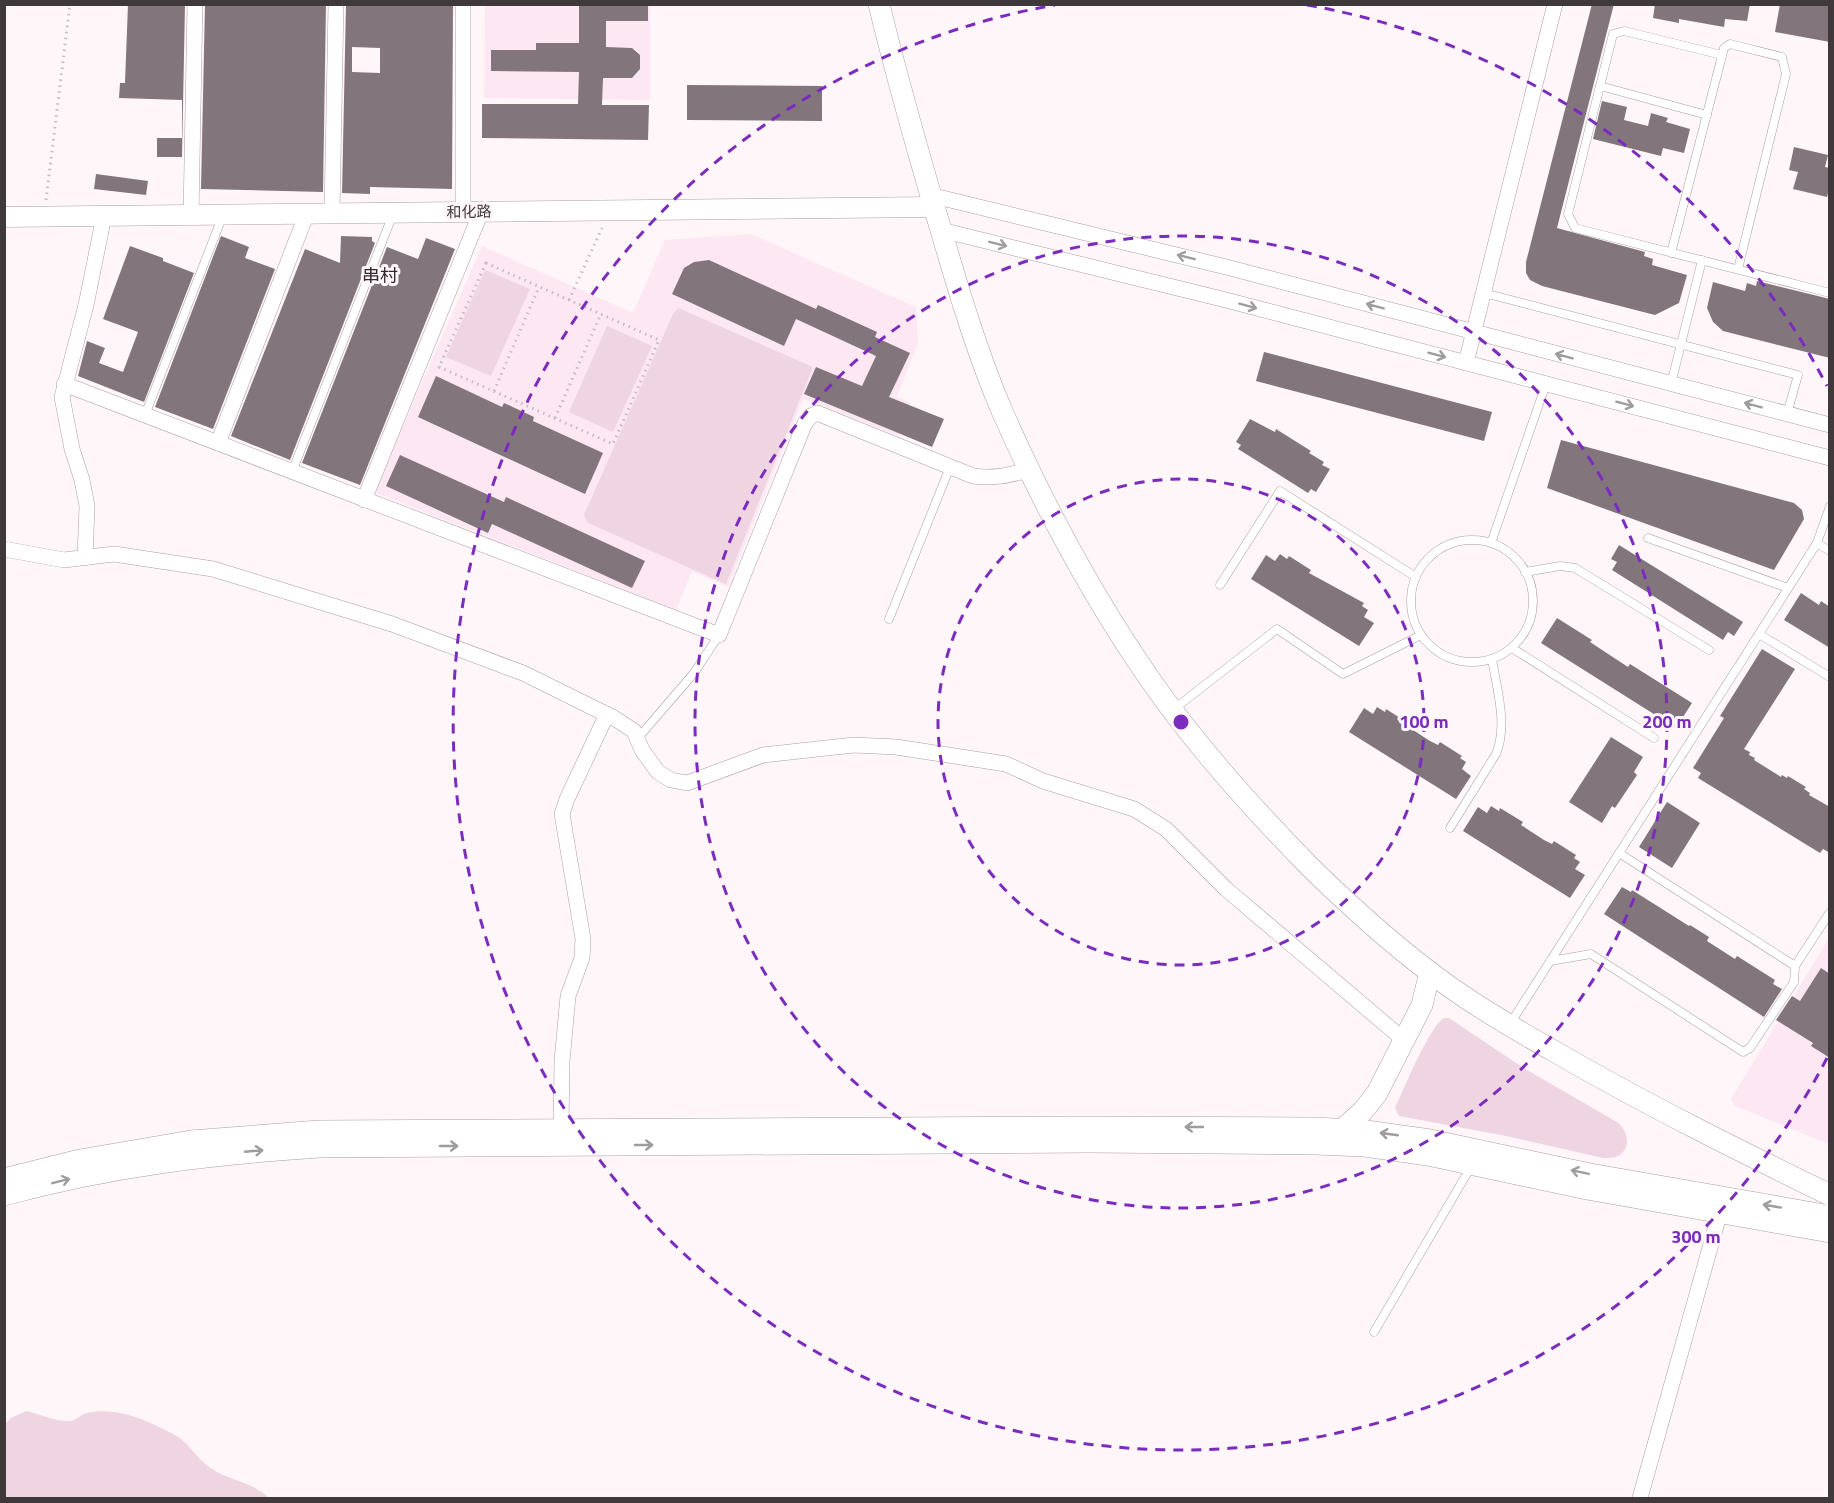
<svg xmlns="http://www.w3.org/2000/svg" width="1834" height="1503" viewBox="0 0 1834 1503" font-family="'Titillium Web','Noto Sans SC',sans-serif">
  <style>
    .built { fill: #fde7f2 }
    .green { fill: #efd4e2 }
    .building { fill: #82767c; fill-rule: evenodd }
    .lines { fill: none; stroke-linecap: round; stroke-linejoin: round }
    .service-casing { stroke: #ab9ea4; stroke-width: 9 }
    .minor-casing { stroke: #ab9ea4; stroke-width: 16 }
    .tertiary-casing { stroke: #ab9ea4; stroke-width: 21 }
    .secondary-casing { stroke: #ab9ea4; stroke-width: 22 }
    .path { stroke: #c4bcc0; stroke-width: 3; stroke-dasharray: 1.5 4.5; stroke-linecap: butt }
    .service { stroke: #fff; stroke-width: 8 }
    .minor { stroke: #fff; stroke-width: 15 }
    .tertiary { stroke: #fff; stroke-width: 20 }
    .secondary { stroke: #fff; stroke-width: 21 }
    .oneway { stroke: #9f9c9e }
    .ring { fill: none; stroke: #7b2cbf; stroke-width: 3; stroke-dasharray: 10 8 }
    .labels { text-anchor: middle; stroke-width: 6; stroke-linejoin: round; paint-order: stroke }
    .street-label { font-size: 15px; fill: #3f393c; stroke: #fff6fa }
    .quarter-label { font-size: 18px; fill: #32272d; stroke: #fff6fa }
    .centre { fill: #7b2cbf; stroke: #fff6fa; stroke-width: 3 }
    .ring-label { font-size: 18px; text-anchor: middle; font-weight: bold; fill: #7b2cbf; stroke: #fff6fa; stroke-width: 6; stroke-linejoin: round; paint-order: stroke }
  </style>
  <rect width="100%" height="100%" fill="#fff6fa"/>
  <g class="built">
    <polygon points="485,5 650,5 650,100 484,98"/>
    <polygon points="751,234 916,307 918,343 897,397 911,403 898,436 803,399 728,587 692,571 676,610 374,492 482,246 633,313 665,240"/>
    <polygon points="1829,938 1829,1144 1735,1106 1731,1099"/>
  </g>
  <g class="green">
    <polygon points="485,270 530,289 491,376 446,357"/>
    <polygon points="678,308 813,367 726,584 588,523 584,515 673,314"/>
    <polygon points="607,326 652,346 613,432 569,412"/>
    <path d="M1444,1018H1449L1522,1067L1617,1122C1628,1130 1632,1148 1618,1156C1613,1158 1608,1158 1603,1158L1506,1136L1399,1116L1395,1108C1404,1089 1429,1027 1444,1018Z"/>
    <path d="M26,1411C40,1414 56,1422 71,1421C77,1420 81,1414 87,1413C117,1406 149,1421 175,1435C190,1443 197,1460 212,1469C230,1481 253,1482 269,1498H5V1424L11,1418Z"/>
  </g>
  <g class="building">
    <polygon points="128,4 185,4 182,157 157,157 157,138 182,138 182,100 119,98 120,83 125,83"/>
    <polygon points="205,4 326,4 323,192 201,189"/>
    <path d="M346,4H453L452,189L370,187V194L342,193ZM352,47L380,48V73L352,72Z"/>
    <polygon points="579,4 648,4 648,21 606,21 606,47 632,48 640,55 640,69 632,78 603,78 602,105 649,105 648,140 482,138 482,104 578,104 579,72 491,71 491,50 536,50 536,43 579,43"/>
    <polygon points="1592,4 1614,4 1557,228 1645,252 1644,256 1653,259 1652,265 1687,275 1679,303 1655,315 1542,286 1530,280 1526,273 1526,262"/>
    <polygon points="1655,4 1750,4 1747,21 1725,19 1724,27 1679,19 1679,23 1653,18"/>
    <polygon points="1780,4 1830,4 1830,42 1775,32"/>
    <polygon points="687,85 822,86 822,121 687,120"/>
    <polygon points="1602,101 1627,107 1624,120 1648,126 1651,113 1668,118 1666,122 1690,129 1684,153 1663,148 1661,156 1593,139"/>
    <polygon points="1794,147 1828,155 1825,167 1830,168 1830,185 1827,197 1793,189 1798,172 1789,170"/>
    <polygon points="96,174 148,181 146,195 94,189"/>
    <polygon points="221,236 249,247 245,258 275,269 213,429 155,407"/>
    <polygon points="341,236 372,237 372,241 375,243 290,460 231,436 305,249 340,263"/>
    <polygon points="426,238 455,249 360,485 302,463 387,247 418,259"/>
    <polygon points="130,246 163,258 163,261 194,273 144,402 78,376 87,341 105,348 99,363 123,372 138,332 103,319"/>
    <polygon points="709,260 816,309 818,305 877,332 875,337 910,353 889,397 944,419 932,447 804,394 816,367 862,386 876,356 796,319 784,346 672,294 684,268 694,262"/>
    <polygon points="1757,281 1830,299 1830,358 1723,331 1713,322 1707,308 1713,282 1745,291 1747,283 1756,286"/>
    <polygon points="1264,352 1492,412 1484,441 1256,381"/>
    <polygon points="436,376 502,407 504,403 534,417 533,421 603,453 585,494 418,417"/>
    <polygon points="1250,419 1275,432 1276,429 1311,451 1309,453 1324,462 1322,465 1330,469 1316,492 1311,489 1308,493 1238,449 1241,445 1236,442"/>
    <polygon points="1561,440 1794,503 1802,510 1804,519 1774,570 1547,488"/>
    <polygon points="400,455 504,502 506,497 645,561 632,588 492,524 488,533 386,486"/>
    <polygon points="1619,545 1743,622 1734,636 1728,632 1723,640 1612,570 1617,562 1611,559"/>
    <polygon points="1280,554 1287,559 1289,556 1311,570 1309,573 1364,603 1362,606 1368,610 1364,617 1374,623 1359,646 1251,579 1266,555 1275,561"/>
    <polygon points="1801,593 1819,605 1821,601 1830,607 1830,648 1784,620"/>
    <polygon points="1557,618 1592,640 1590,642 1628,667 1630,664 1692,703 1676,728 1541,643"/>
    <polygon points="1762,649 1795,669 1744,749 1750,752 1749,755 1755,758 1754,760 1781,777 1782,775 1787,778 1788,776 1806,787 1804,789 1810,793 1809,795 1830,807 1830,853 1823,849 1820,853 1768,821 1698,778 1701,773 1693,768 1724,718 1720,716"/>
    <polygon points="1377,707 1385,712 1386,709 1408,723 1407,726 1430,741 1438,745 1440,742 1462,756 1460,758 1466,762 1462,769 1471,776 1456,799 1349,732 1364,708 1373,714"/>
    <polygon points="1611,737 1643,757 1634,772 1637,775 1615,808 1612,806 1602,823 1569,802"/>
    <polygon points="1667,802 1700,823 1672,868 1639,847"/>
    <polygon points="1491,806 1499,811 1500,808 1523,822 1521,825 1544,840 1552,844 1554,841 1576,855 1574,858 1580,862 1575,869 1585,875 1570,898 1463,831 1478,807 1487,813"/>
    <polygon points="1622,887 1631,892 1632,890 1689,926 1690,925 1709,937 1707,941 1735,959 1737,956 1775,980 1773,984 1782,989 1764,1017 1604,914"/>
    <polygon points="1821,968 1830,974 1830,1058 1811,1046 1813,1043 1776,1020 1792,996 1800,1001"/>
  </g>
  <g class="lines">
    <g class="service-casing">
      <g id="service">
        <polyline points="1722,55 1624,31 1613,34 1568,214 1575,228 1830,293"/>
        <polyline points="1600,86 1707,115"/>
        <polyline points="1671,253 1724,48 1730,44 1782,57 1786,74 1738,269"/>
        <polyline points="1484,293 1798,375 1787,414"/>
        <polyline points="1671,384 1702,260"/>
        <polyline points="145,415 223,215"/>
        <polyline points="292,472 393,214"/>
        <polyline points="1648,538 1788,588"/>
        <circle cx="1472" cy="601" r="61"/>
        <polyline points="1491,543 1546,384"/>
        <polyline points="1817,543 1830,506"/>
        <polyline points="1525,572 1560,566 1575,568 1709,650"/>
        <polyline points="1220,585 1280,491 1416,577"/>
        <polyline points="889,619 950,467"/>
        <polyline points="1759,634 1830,677"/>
        <polyline points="1512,648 1654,738"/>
        <polyline points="1174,709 1277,629 1343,674 1421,635"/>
        <polyline points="638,738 694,673 719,635"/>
        <path d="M1450,828L1496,754C1508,725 1497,690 1492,659"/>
        <polyline points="1619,853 1795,966"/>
        <polyline points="1550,961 1591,954 1743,1052 1750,1048 1794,982 1795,966 1830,912"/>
        <polyline points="1510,1024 1817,543 1830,551"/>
        <polyline points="1374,1332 1472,1165"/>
      </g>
    </g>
    <g class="minor-casing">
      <g id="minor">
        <polyline points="930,195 1230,268 1830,425"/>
        <polyline points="463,212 463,4"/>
        <polyline points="332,213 336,4"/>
        <polyline points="191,215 195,4"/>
        <polyline points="941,230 1222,299 1830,458"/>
        <polyline points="1466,363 1555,4"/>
        <path d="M64,384L719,635L805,423L811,416L817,413L973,476C994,479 1009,475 1029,470"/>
        <polyline points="218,443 307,213"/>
        <polyline points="364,500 481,212"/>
        <polyline points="4,549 64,560 114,554 213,569 392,624 523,673 614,718 634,731 642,750 658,772 671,780 687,783 763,755 854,745 896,747 1006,764 1043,781 1134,809 1166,829 1226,889 1404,1040"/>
        <polyline points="85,558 87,506 82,480 72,449 62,397 86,305 104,216"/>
        <polyline points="561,1130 562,1061 568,996 582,958 583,939 562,814 567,799 607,714"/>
        <polyline points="1640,1498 1720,1212"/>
      </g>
    </g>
    <g class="tertiary-casing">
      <polyline id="tertiary" points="4,217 934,207"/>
    </g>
    <g class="secondary-casing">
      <g id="secondary">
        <path d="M879,4C898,83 920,159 943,237C960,295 978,355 1002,411C1043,504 1091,594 1149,678C1196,746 1252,808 1310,867C1357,913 1408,959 1463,996C1494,1017 1527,1036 1559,1054C1647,1105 1738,1150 1830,1195"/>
        <polyline points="1343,1129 1363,1111 1377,1093 1422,1005 1430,972"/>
        <polyline points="4,1179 80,1160 191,1141 319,1131 1088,1127 1316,1128 1366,1131 1430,1140 1590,1174 1830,1216"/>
        <path d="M4,1195C110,1166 211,1154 320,1147L1089,1142L1315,1144L1365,1146L1428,1155L1587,1189L1830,1232"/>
      </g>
    </g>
    <g class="path">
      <polyline points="46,200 70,4"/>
      <polygon points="486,263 659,340 613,444 439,367"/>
      <polyline points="569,300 602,228"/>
      <polyline points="494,391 539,287"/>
      <polyline points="555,418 601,314"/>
    </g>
    <use href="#service" class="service"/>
    <use href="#minor" class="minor"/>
    <use href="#tertiary" class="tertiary"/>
    <use href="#secondary" class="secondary"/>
  </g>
  <defs><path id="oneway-shaft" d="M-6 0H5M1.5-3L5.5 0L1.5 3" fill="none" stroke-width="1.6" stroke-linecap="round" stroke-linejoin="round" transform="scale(1.5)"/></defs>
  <g class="oneway">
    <use href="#oneway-shaft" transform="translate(998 244) rotate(14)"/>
    <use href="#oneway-shaft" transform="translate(1186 257) rotate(-166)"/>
    <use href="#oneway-shaft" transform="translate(1248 306) rotate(15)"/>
    <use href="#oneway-shaft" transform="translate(1375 306) rotate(-165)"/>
    <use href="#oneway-shaft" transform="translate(1437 355) rotate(15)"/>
    <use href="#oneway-shaft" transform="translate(1564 356) rotate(-165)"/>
    <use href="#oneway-shaft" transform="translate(1625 404) rotate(15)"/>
    <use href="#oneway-shaft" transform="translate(1753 405) rotate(-165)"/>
    <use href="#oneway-shaft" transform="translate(1194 1127) rotate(-180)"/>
    <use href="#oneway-shaft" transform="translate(1389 1134) rotate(-172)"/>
    <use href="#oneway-shaft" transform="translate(644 1145)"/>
    <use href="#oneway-shaft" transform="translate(449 1146)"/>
    <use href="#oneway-shaft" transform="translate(254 1151) rotate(-5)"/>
    <use href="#oneway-shaft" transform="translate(1580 1172) rotate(-168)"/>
    <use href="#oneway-shaft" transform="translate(61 1181) rotate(-14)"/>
    <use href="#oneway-shaft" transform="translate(1772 1206) rotate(-170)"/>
  </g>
  <g class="ring">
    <circle cx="1181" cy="722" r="243"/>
    <circle cx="1181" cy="722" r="486"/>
    <path d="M1827 1058A728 728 0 1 1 1055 5M1307 5A728 728 0 0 1 1827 386"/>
  </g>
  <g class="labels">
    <g class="street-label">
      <text transform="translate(469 212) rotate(-1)" y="5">和化路</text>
    </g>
    <g class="quarter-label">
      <text x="380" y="282">串村</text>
    </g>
  </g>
  <circle cx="1181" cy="722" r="9" class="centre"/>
  <g class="ring-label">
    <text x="1424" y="728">100 m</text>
    <text x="1667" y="728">200 m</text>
    <text x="1696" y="1243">300 m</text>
  </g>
  <rect width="1834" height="1503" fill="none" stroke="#3f393c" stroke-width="12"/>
</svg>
